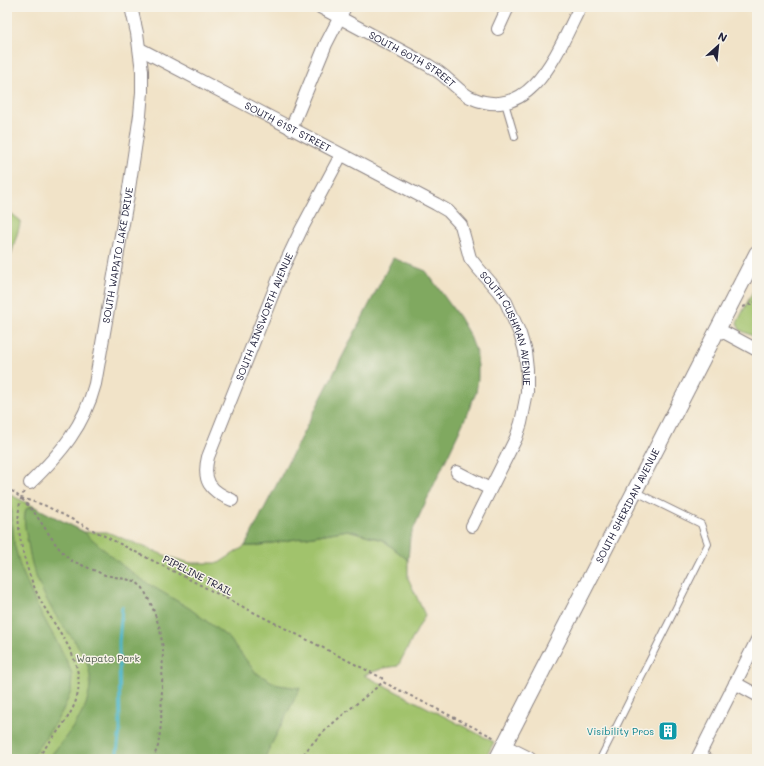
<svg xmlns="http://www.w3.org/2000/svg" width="764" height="766" viewBox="0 0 764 766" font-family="Mali,sans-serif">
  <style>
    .green { fill: #a1c36c; stroke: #627254 }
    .forest { fill: #80a960; stroke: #51664e }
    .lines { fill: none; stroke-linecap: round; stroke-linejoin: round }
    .stream { stroke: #4eb7cc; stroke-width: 3 }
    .service-casing { stroke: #8a8282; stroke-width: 8 }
    .minor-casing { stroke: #8a8282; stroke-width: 14 }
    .tertiary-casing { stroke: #8a8282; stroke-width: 17 }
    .path { stroke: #8a8282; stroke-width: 2; stroke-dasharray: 3 3; stroke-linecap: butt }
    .service { stroke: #fff; stroke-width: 6 }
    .minor { stroke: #fff; stroke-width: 12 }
    .tertiary { stroke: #fff; stroke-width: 15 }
    .labels { text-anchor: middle; stroke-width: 3; stroke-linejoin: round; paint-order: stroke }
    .street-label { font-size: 10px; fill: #22223b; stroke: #f7f3e8 }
    .park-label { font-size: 10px; fill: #4e5a4c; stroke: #f7f3e8 }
    .culture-label { font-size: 10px; fill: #0d838f; stroke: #f7f3e8; text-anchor: end }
  </style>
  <rect width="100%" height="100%" fill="#f7f3e8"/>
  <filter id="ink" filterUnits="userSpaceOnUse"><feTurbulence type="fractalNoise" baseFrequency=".025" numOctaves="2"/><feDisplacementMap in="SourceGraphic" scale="8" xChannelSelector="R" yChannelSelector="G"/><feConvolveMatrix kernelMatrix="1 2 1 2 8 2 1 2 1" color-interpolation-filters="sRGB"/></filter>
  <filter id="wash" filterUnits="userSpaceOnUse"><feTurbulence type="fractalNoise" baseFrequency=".012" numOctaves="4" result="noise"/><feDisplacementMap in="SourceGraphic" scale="16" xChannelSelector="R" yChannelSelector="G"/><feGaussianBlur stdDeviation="0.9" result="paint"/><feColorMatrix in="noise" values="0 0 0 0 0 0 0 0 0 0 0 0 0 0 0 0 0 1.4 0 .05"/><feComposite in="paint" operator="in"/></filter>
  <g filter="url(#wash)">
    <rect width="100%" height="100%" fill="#f1e3c8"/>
    <g class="green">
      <polygon points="7,210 21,221 7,269"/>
      <polygon points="757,283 757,338 740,330 737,323"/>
      <polygon points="7,493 84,532 107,532 169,557 190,563 219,563 245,546 255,546 348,530 383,540 408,560 408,578 425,615 398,666 384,668 364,675 494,742 485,759 7,759"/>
    </g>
    <g class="forest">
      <polygon points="393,258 426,271 459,317 470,336 476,352 478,366 478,378 476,393 459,432 421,512 410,537 408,560 383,540 348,530 255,546 245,546"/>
      <polygon points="7,498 12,512 14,543 20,566 36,604 64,655 72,674 71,692 63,710 50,731 30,759 7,759"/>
      <path d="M33,506L84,532L123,566L145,582L189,608L229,638L256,673L278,685L300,688L264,759H48C59,745 81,720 86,704C101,660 73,644 53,611C42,592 32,571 29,549C27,536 22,522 26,509Z"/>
    </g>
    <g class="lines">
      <polyline class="stream" points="116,759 120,731 119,642 122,607"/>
    </g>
  </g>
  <g filter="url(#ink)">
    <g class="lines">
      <g class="service-casing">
        <g id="service">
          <polyline points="505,103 515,137"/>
          <polyline points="700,752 712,759"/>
          <polyline points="600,759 708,544 701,524 634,491"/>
        </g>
      </g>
      <g class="minor-casing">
        <g id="minor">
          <path id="s1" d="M320,7L428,65C434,69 441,73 446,78C455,85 462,94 472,98C532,124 559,48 580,7"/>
          <polyline points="498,29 508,7"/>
          <path id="s2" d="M140,49L436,204L448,211L461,225L470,258L477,267L498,291L506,302L520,334L525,351L527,370V393L521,423L516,438L472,526"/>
          <polyline points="291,129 326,44 345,7"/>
          <polyline points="718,329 757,350"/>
          <polyline points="457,472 490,489"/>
          <path id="s3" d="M30,483C61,453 84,426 95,384L128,195L140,115L142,92V71L137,33L131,7"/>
          <path id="s4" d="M232,500C210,491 202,481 208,457L283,268L301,230L341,155"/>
          <polyline points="735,683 757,695"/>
          <polyline points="697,759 757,640"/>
        </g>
      </g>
      <g class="tertiary-casing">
        <g id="tertiary">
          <polyline points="504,747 528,759"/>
          <path id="s5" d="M497,759L757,253"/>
        </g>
      </g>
      <g class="path">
        <polyline points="743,307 754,303 757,299"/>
        <polyline points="7,487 21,498 44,505 382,678 383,682"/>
        <path d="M24,492C9,518 28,579 42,603C57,631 83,657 78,692C74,717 51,738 37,759"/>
        <polyline points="22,499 34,512 57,546 70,560 105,575 135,581 143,588 152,606 160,629 163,649 161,725 158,746 153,759"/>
        <path d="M300,759C322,728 355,706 383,682L495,738"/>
      </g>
      <use href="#service" class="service"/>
      <use href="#minor" class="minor"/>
      <use href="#tertiary" class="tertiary"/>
    </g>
  </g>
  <defs>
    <g id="building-square" transform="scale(1)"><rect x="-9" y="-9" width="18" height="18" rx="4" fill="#0f9aa8" stroke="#f7f3e8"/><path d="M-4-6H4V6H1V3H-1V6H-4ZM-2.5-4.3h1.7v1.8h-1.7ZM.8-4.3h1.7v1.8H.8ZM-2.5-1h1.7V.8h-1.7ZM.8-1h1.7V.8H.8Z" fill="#fff"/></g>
  </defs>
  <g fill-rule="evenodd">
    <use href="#building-square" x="668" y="731"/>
  </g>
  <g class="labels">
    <g class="street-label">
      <text dy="4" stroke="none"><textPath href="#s1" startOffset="106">SOUTH 60TH STREET</textPath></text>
      <text dy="4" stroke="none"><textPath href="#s2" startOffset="167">SOUTH 61ST STREET</textPath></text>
      <text dy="4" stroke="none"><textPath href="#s3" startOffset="251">SOUTH WAPATO LAKE DRIVE</textPath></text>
      <text dy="4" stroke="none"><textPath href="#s4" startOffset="207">SOUTH AINSWORTH AVENUE</textPath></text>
      <text dy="4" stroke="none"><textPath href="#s2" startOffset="483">SOUTH CUSHMAN AVENUE</textPath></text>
      <text dy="4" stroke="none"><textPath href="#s5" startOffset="285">SOUTH SHERIDAN AVENUE</textPath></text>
      <text transform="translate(198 575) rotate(27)" y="4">PIPELINE TRAIL</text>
    </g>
    <g class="park-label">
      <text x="108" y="662">Wapato Park</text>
    </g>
    <g class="culture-label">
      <text x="654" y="735">Visibility Pros</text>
    </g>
  </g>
  <rect width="764" height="766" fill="none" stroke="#f7f3e8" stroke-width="24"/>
  <g transform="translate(718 46) rotate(27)" stroke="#f7f3e8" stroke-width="3" paint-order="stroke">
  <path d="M0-3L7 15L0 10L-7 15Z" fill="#22223b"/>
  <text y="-6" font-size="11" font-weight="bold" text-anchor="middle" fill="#22223b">N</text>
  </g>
</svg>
